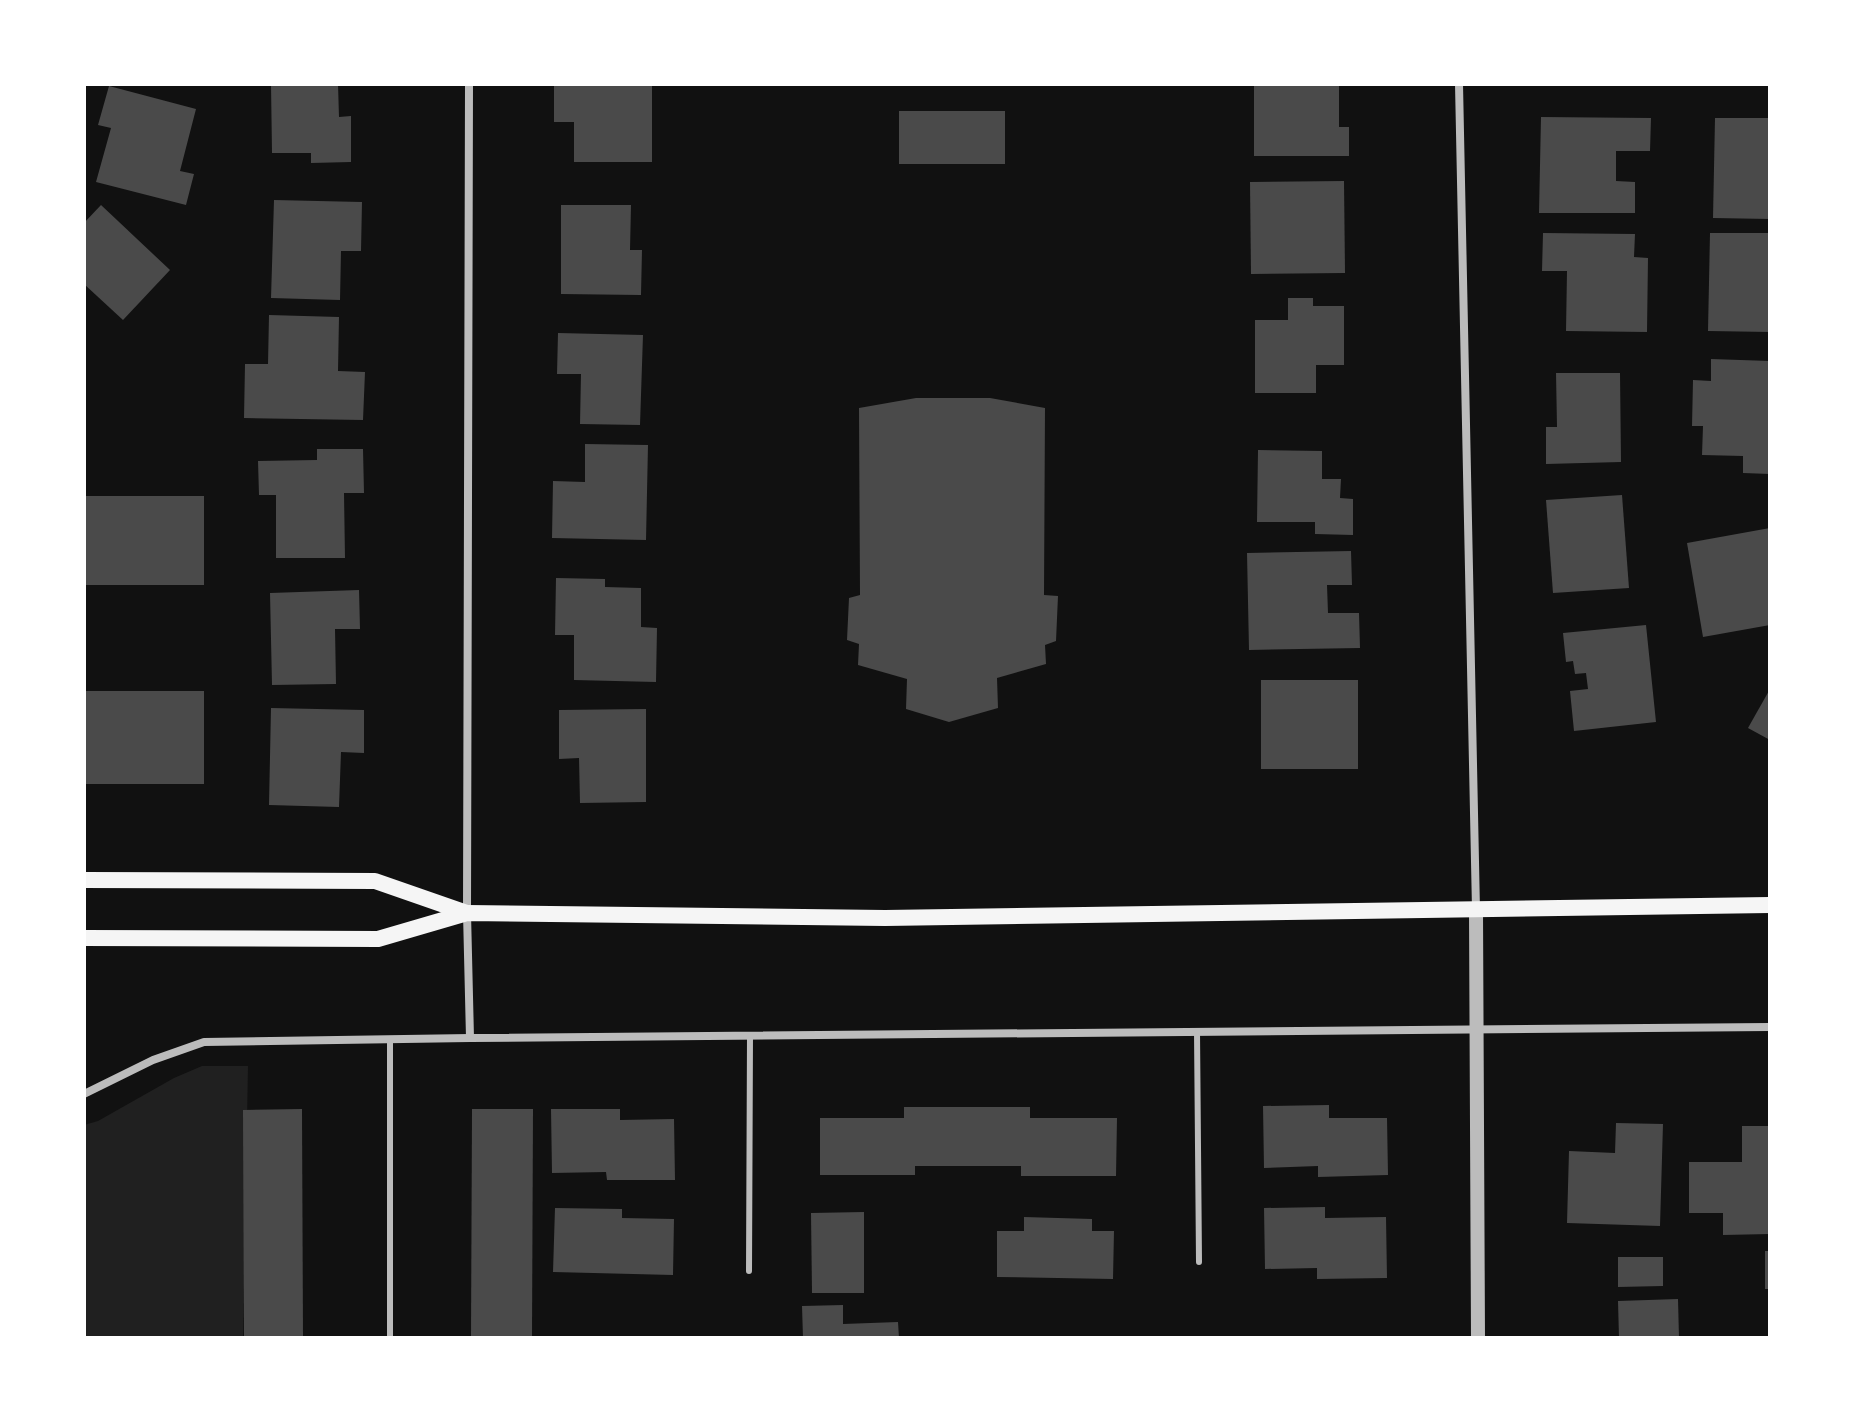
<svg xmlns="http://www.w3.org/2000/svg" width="1854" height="1422" viewBox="0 0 1854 1422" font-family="Poppins,sans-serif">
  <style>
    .green { fill: #202020 }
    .building { fill: #4a4a4a }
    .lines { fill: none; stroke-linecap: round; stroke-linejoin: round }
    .service { stroke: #bcbcbc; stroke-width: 6 }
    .minor { stroke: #bcbcbc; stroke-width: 8 }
    .tertiary { stroke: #bcbcbc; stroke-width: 14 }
    .secondary { stroke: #f5f5f5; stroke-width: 16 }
  </style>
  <rect width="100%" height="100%" fill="#111"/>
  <polygon class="green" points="202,1066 248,1066 243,1338 84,1338 84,1125 98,1121 174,1078"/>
  <g class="building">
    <polygon points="271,84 338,84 339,117 351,116 351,162 311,163 311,153 272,153"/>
    <polygon points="554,84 652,84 652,162 574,162 574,122 554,122"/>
    <polygon points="1254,84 1339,84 1339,127 1349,127 1349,156 1254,156"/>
    <polygon points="109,86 196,109 180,171 194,174 186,205 96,182 111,128 98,125"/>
    <rect x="899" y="111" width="106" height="53"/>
    <polygon points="1541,117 1651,118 1650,151 1616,151 1616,181 1635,182 1635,213 1539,213"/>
    <polygon points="1715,118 1770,118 1770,219 1713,218"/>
    <polygon points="1344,181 1345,273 1251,274 1250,182"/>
    <polygon points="274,200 362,202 361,251 341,251 340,300 271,298"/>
    <polygon points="101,205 170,270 123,320 84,284 84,223"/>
    <polygon points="561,205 631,205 630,250 642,250 641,295 561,294"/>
    <polygon points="1543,233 1635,234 1634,257 1648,258 1647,332 1566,331 1567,271 1542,271"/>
    <polygon points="1710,233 1770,233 1770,332 1708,331"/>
    <polygon points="1288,298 1313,298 1313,306 1344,306 1344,365 1316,365 1316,393 1255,393 1255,320 1288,320"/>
    <polygon points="269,315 339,317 338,371 365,372 363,420 244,418 245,364 268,364"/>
    <polygon points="558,333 643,335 640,425 580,424 581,374 557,374"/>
    <polygon points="1711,359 1770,361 1770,474 1743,473 1743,456 1702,455 1703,426 1692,426 1693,380 1711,381"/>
    <polygon points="1556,373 1620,373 1621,462 1546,464 1546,427 1557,427"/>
    <polygon points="916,398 990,398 1045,408 1044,595 1058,596 1056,641 1045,645 1046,664 997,678 998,708 949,722 906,709 907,679 858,665 859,644 847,640 849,598 860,595 859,408"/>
    <polygon points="585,444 648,445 646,540 552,538 553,481 585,482"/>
    <polygon points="317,449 363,449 364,493 344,493 345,558 276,558 276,495 259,495 258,461 317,460"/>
    <polygon points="1258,450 1322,451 1322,479 1341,479 1340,498 1353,499 1353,535 1315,534 1315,522 1257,522"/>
    <polygon points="1622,495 1629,588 1553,593 1546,500"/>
    <rect x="84" y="496" width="120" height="89"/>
    <polygon points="1770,528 1770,625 1703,637 1687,543"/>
    <polygon points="1351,551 1352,585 1327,585 1328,613 1359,613 1360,648 1249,650 1247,553"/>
    <polygon points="556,578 605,579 605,587 641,588 641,627 657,628 656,682 574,680 574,635 555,635"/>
    <polygon points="359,590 360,629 335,629 336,684 272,685 270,593"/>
    <polygon points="1646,625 1656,722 1574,731 1570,691 1588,689 1586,673 1575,674 1573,661 1566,662 1563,633"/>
    <rect x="1261" y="680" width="97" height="89"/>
    <polygon points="1770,689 1770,740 1748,728"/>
    <rect x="84" y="691" width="120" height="93"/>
    <polygon points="271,708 364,710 364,753 341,752 339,807 269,805"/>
    <polygon points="646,709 646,802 580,803 579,758 559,759 559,710"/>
    <polygon points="1329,1105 1329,1118 1387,1118 1388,1175 1318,1177 1318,1166 1264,1168 1263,1106"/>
    <polygon points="904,1107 1030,1107 1030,1118 1117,1118 1116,1176 1021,1176 1021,1166 915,1166 915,1175 820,1175 820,1118 904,1118"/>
    <polygon points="302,1109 303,1338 244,1338 243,1110"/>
    <polygon points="472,1109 533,1109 532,1338 471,1338"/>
    <polygon points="551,1109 620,1109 620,1120 674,1119 675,1180 607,1180 606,1172 552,1173"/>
    <polygon points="1616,1123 1663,1124 1660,1226 1567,1223 1569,1151 1615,1153"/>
    <polygon points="1742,1126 1770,1126 1770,1234 1723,1235 1723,1213 1689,1213 1689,1162 1742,1162"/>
    <polygon points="1325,1207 1325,1218 1386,1217 1387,1278 1317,1279 1317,1268 1265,1269 1264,1208"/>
    <polygon points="555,1208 622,1209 622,1218 674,1219 673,1275 553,1272"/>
    <polygon points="864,1212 864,1293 812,1293 811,1213"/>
    <polygon points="1024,1217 1092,1219 1092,1231 1114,1231 1113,1279 997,1277 997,1231 1024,1231"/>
    <rect x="1765" y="1251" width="5" height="38"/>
    <polygon points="1618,1257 1663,1257 1663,1286 1618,1287"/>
    <polygon points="1678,1299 1679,1338 1619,1338 1618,1301"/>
    <polygon points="843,1305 843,1324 898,1322 899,1338 803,1338 802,1306"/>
  </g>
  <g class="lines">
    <g class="service">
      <polyline points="1197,1031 1199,1262"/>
      <polyline points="749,1271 750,1035"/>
      <polyline points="390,1338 390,1039"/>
    </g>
    <g class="minor">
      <polyline points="469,84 467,913 470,1038"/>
      <polyline points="1459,84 1476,910"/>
      <polyline points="84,1094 153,1060 204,1042 470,1038 1770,1027"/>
    </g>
    <polyline class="tertiary" points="1476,911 1478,1338"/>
    <g class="secondary">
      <polyline points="84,880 375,881 467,913"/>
      <polyline points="84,938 378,939 467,913 885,918 1770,905"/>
    </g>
  </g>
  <rect width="1854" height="1422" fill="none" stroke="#ffffff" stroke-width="172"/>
</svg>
